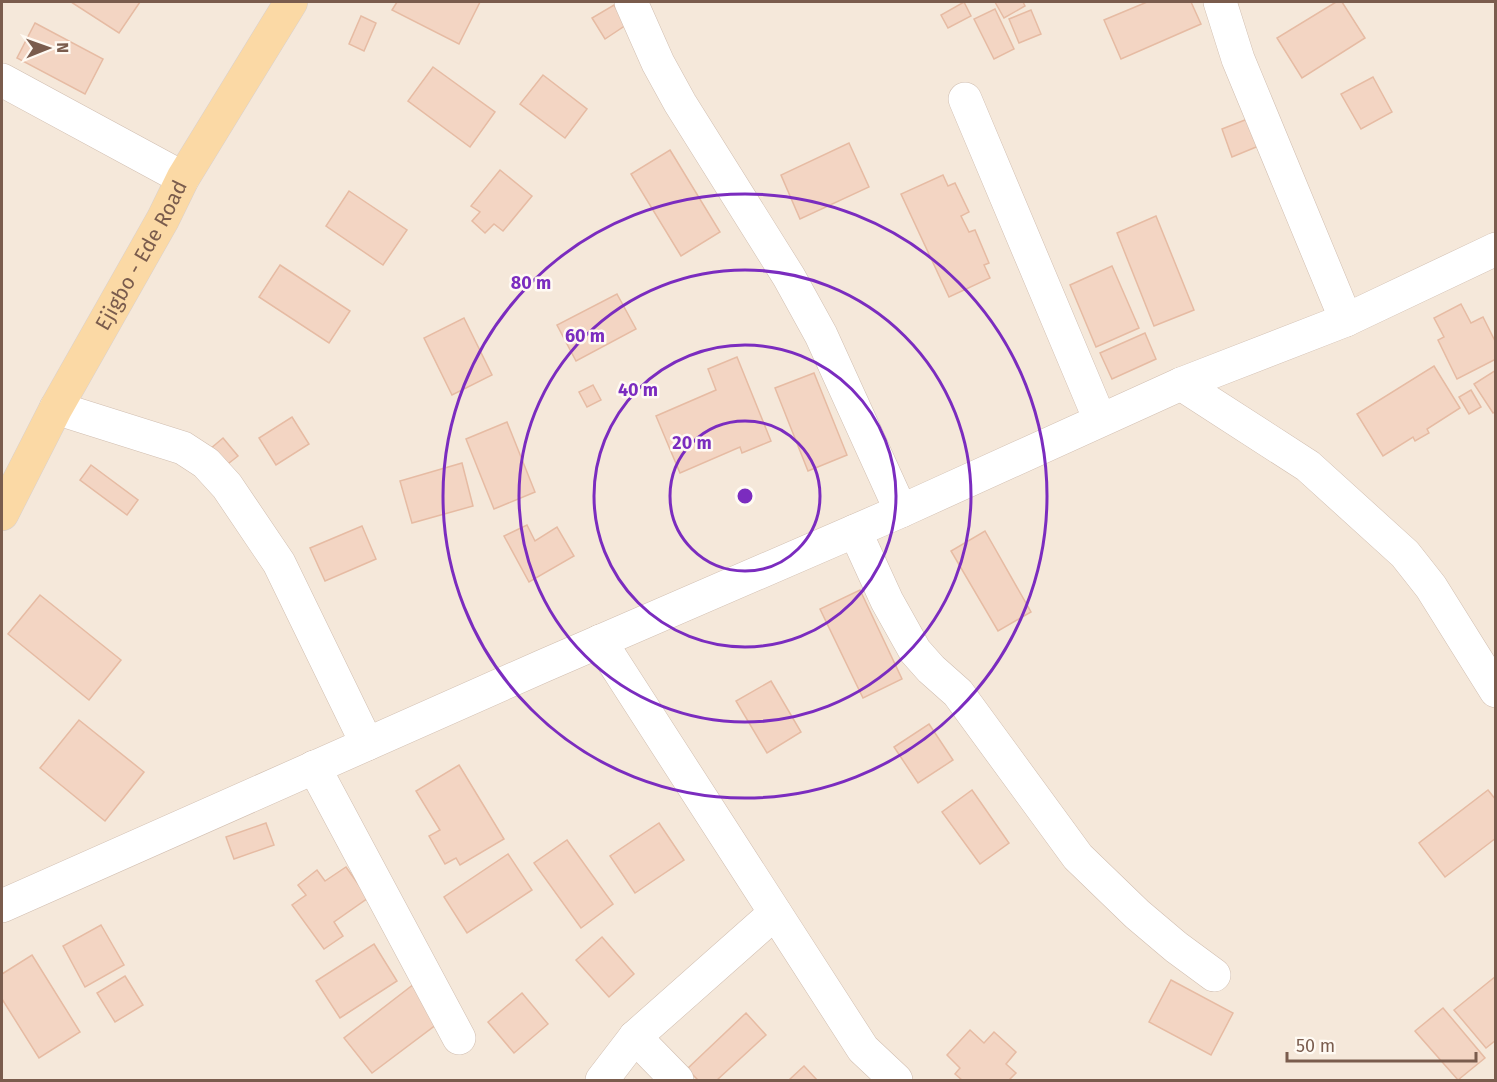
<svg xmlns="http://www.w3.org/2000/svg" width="1497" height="1082" viewBox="0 0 1497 1082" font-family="'Fira Sans',sans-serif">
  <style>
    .residential { fill: #f5e8da }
    .building { fill: #f3d5c3; stroke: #e6bba3; stroke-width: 1.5 }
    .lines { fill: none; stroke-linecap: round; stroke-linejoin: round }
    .minor-casing { stroke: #d1beb0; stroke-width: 34 }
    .major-casing { stroke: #dad1cd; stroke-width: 34 }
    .minor { stroke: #fff; stroke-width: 33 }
    .major { stroke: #fbd9a5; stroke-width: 33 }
    .ring { fill: none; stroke: #7b2cbf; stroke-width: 3 }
    .labels { text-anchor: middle; stroke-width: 5; stroke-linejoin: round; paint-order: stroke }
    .street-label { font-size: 21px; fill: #7a5c4d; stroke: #fffaf3 }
    .centre { fill: #7b2cbf; stroke: #fffaf3; stroke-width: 3 }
    .ring-label { font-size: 18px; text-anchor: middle; font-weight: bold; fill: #7b2cbf; stroke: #fffaf3; stroke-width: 5; stroke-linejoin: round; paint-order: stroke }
  </style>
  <rect width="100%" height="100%" fill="#fdf6ec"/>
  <rect class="residential" x="2" y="2" width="1493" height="1078"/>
  <g class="building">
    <polygon points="71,2 140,2 119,33"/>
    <polygon points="397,2 480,2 459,44 392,10"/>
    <polygon points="964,2 971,16 948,28 941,15"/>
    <polygon points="995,2 1023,2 1025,6 1004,18"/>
    <polygon points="1147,2 1191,2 1201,24 1121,59 1104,20"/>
    <polygon points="1336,2 1342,2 1365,38 1302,78 1277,38"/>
    <polygon points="614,5 626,25 605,39 592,18"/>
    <polygon points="995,9 1014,49 994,59 974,19"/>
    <polygon points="1031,10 1041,34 1019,43 1009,19"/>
    <polygon points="361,16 376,23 364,51 349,44"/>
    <polygon points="35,23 103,59 85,94 17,58"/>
    <polygon points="433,67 495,112 470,147 408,101"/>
    <polygon points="543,75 587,109 565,138 520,104"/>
    <polygon points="1373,77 1392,112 1361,129 1341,94"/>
    <polygon points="1250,118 1261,145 1232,157 1222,129"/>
    <polygon points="849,143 869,187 800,219 781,175"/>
    <polygon points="670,150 720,232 681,256 631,174"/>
    <polygon points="500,170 532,196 503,231 494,224 485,233 472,221 480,212 471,206"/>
    <polygon points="943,175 948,186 955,183 969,212 961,216 969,232 975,230 989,263 984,265 990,278 949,297 901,194"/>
    <polygon points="349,191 407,230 383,265 326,226"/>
    <polygon points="1156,216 1194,310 1154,326 1117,233"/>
    <polygon points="280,265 350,311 329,343 259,297"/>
    <polygon points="1112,266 1139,328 1096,347 1070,285"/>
    <polygon points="617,294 636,329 576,361 557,325"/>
    <polygon points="1461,304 1471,323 1483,317 1496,343 1496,359 1457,379 1438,340 1444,337 1434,318"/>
    <polygon points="464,318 492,375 452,395 424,338"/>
    <polygon points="1145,333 1156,359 1112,379 1100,353"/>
    <polygon points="737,357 771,441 742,453 740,447 680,473 656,416 716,390 708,369"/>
    <polygon points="1434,366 1460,408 1427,429 1429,433 1415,441 1413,437 1383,456 1357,414"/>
    <polygon points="1496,370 1496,411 1493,413 1474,384"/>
    <polygon points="814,373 847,455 808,471 775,388"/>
    <polygon points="593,385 601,400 587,407 579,392"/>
    <polygon points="1471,390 1481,407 1469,414 1459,397"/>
    <polygon points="292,417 309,444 276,465 259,438"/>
    <polygon points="507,422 535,492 494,509 466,439"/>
    <polygon points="223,438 238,456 224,467 210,449"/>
    <polygon points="462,463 473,506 412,523 400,481"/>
    <polygon points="91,465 138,500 127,515 80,480"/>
    <polygon points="527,525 535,541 557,527 574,556 529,582 504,536"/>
    <polygon points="362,526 376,559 325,581 310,548"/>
    <polygon points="985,531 1031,612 998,631 951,551"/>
    <polygon points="860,590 902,679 863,698 820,609"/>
    <polygon points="40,595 121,660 89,700 8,634"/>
    <polygon points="771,681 801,732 767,753 736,701"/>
    <polygon points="79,720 144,772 105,821 40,768"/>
    <polygon points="929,724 953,760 918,783 894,747"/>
    <polygon points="459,765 504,839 460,865 456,858 445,864 429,836 440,830 416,791"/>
    <polygon points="972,790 1009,843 980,864 942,812"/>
    <polygon points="1488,790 1496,800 1496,838 1445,877 1419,843"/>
    <polygon points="266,823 274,845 234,859 226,837"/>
    <polygon points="659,823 684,860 635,893 610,856"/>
    <polygon points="567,840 613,904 581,928 534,863"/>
    <polygon points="508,854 532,890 467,933 444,897"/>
    <polygon points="346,867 368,898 334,922 343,936 324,949 292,905 306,895 298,885 317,870 325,881"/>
    <polygon points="101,925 124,965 85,987 63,946"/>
    <polygon points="602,937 634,974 609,997 576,960"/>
    <polygon points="374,944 397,981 340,1018 316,981"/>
    <polygon points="32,955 80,1032 39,1058 2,999 2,974"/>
    <polygon points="125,976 143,1005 115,1022 97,993"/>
    <polygon points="1496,976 1496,1040 1486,1048 1454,1010"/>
    <polygon points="1171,980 1233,1013 1211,1055 1149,1022"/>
    <polygon points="414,984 441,1021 372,1073 344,1038"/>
    <polygon points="522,993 548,1024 514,1053 488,1022"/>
    <polygon points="1443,1008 1485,1058 1458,1080 1415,1031"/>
    <polygon points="746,1013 766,1035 717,1080 698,1080 687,1069"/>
    <polygon points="970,1030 984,1043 994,1032 1016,1052 1006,1064 1016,1073 1009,1080 962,1080 955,1074 960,1068 947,1055"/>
    <polygon points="804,1066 817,1080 789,1080"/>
  </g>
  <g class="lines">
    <g class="minor-casing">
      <g id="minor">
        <polyline points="631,2 658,63 680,103 789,277 821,335 901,511"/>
        <polyline points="1220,2 1238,59 1346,320"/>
        <polyline points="2,80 183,178"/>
        <polyline points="965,99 1100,420"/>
        <polyline points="1181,384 1308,466 1405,554 1431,587 1496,691"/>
        <polyline points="56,408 183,448 206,463 227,486 279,563 367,744"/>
        <polyline points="855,531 887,601 915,651 931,669 958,693 1078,857 1137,914 1176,947 1214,975"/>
        <polyline points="600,641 863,1049 896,1080"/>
        <polyline points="314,767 459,1038"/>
        <polyline points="2,906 543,666 901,511 1181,384 1346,320 1496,249"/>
        <polyline points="635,1037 677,1080"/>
        <polyline points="602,1080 635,1037 775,913"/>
      </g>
    </g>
    <g class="major-casing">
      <g id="major">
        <path id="s1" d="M2,514L56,408L163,219L183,178L291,2"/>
      </g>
    </g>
    <use href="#minor" class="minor"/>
    <use href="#major" class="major"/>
  </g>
  <g class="ring">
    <circle cx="745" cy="496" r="75"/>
    <circle cx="745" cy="496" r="151"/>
    <circle cx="745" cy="496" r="226"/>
    <circle cx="745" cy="496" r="302"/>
  </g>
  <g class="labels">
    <g class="street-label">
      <text dy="7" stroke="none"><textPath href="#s1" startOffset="294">Ejigbo - Ede Road</textPath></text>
    </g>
  </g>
  <circle cx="745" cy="496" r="9" class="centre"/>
  <g class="ring-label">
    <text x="531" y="289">80 m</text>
    <text x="585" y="342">60 m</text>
    <text x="638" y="396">40 m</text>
    <text x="692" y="449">20 m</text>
  </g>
  <rect width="1497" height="1082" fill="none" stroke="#7a5c4d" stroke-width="6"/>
  <g transform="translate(48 48) rotate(89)" stroke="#fffaf3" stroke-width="4.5" paint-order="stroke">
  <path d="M0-4.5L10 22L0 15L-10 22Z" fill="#7a5c4d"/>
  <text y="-9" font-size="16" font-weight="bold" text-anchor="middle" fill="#7a5c4d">N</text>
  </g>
  <path d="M1287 1052v9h189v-9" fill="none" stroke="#7a5c4d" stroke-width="3"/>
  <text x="1296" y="1052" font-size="18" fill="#7a5c4d" stroke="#fffaf3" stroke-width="4.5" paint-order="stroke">50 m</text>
</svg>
